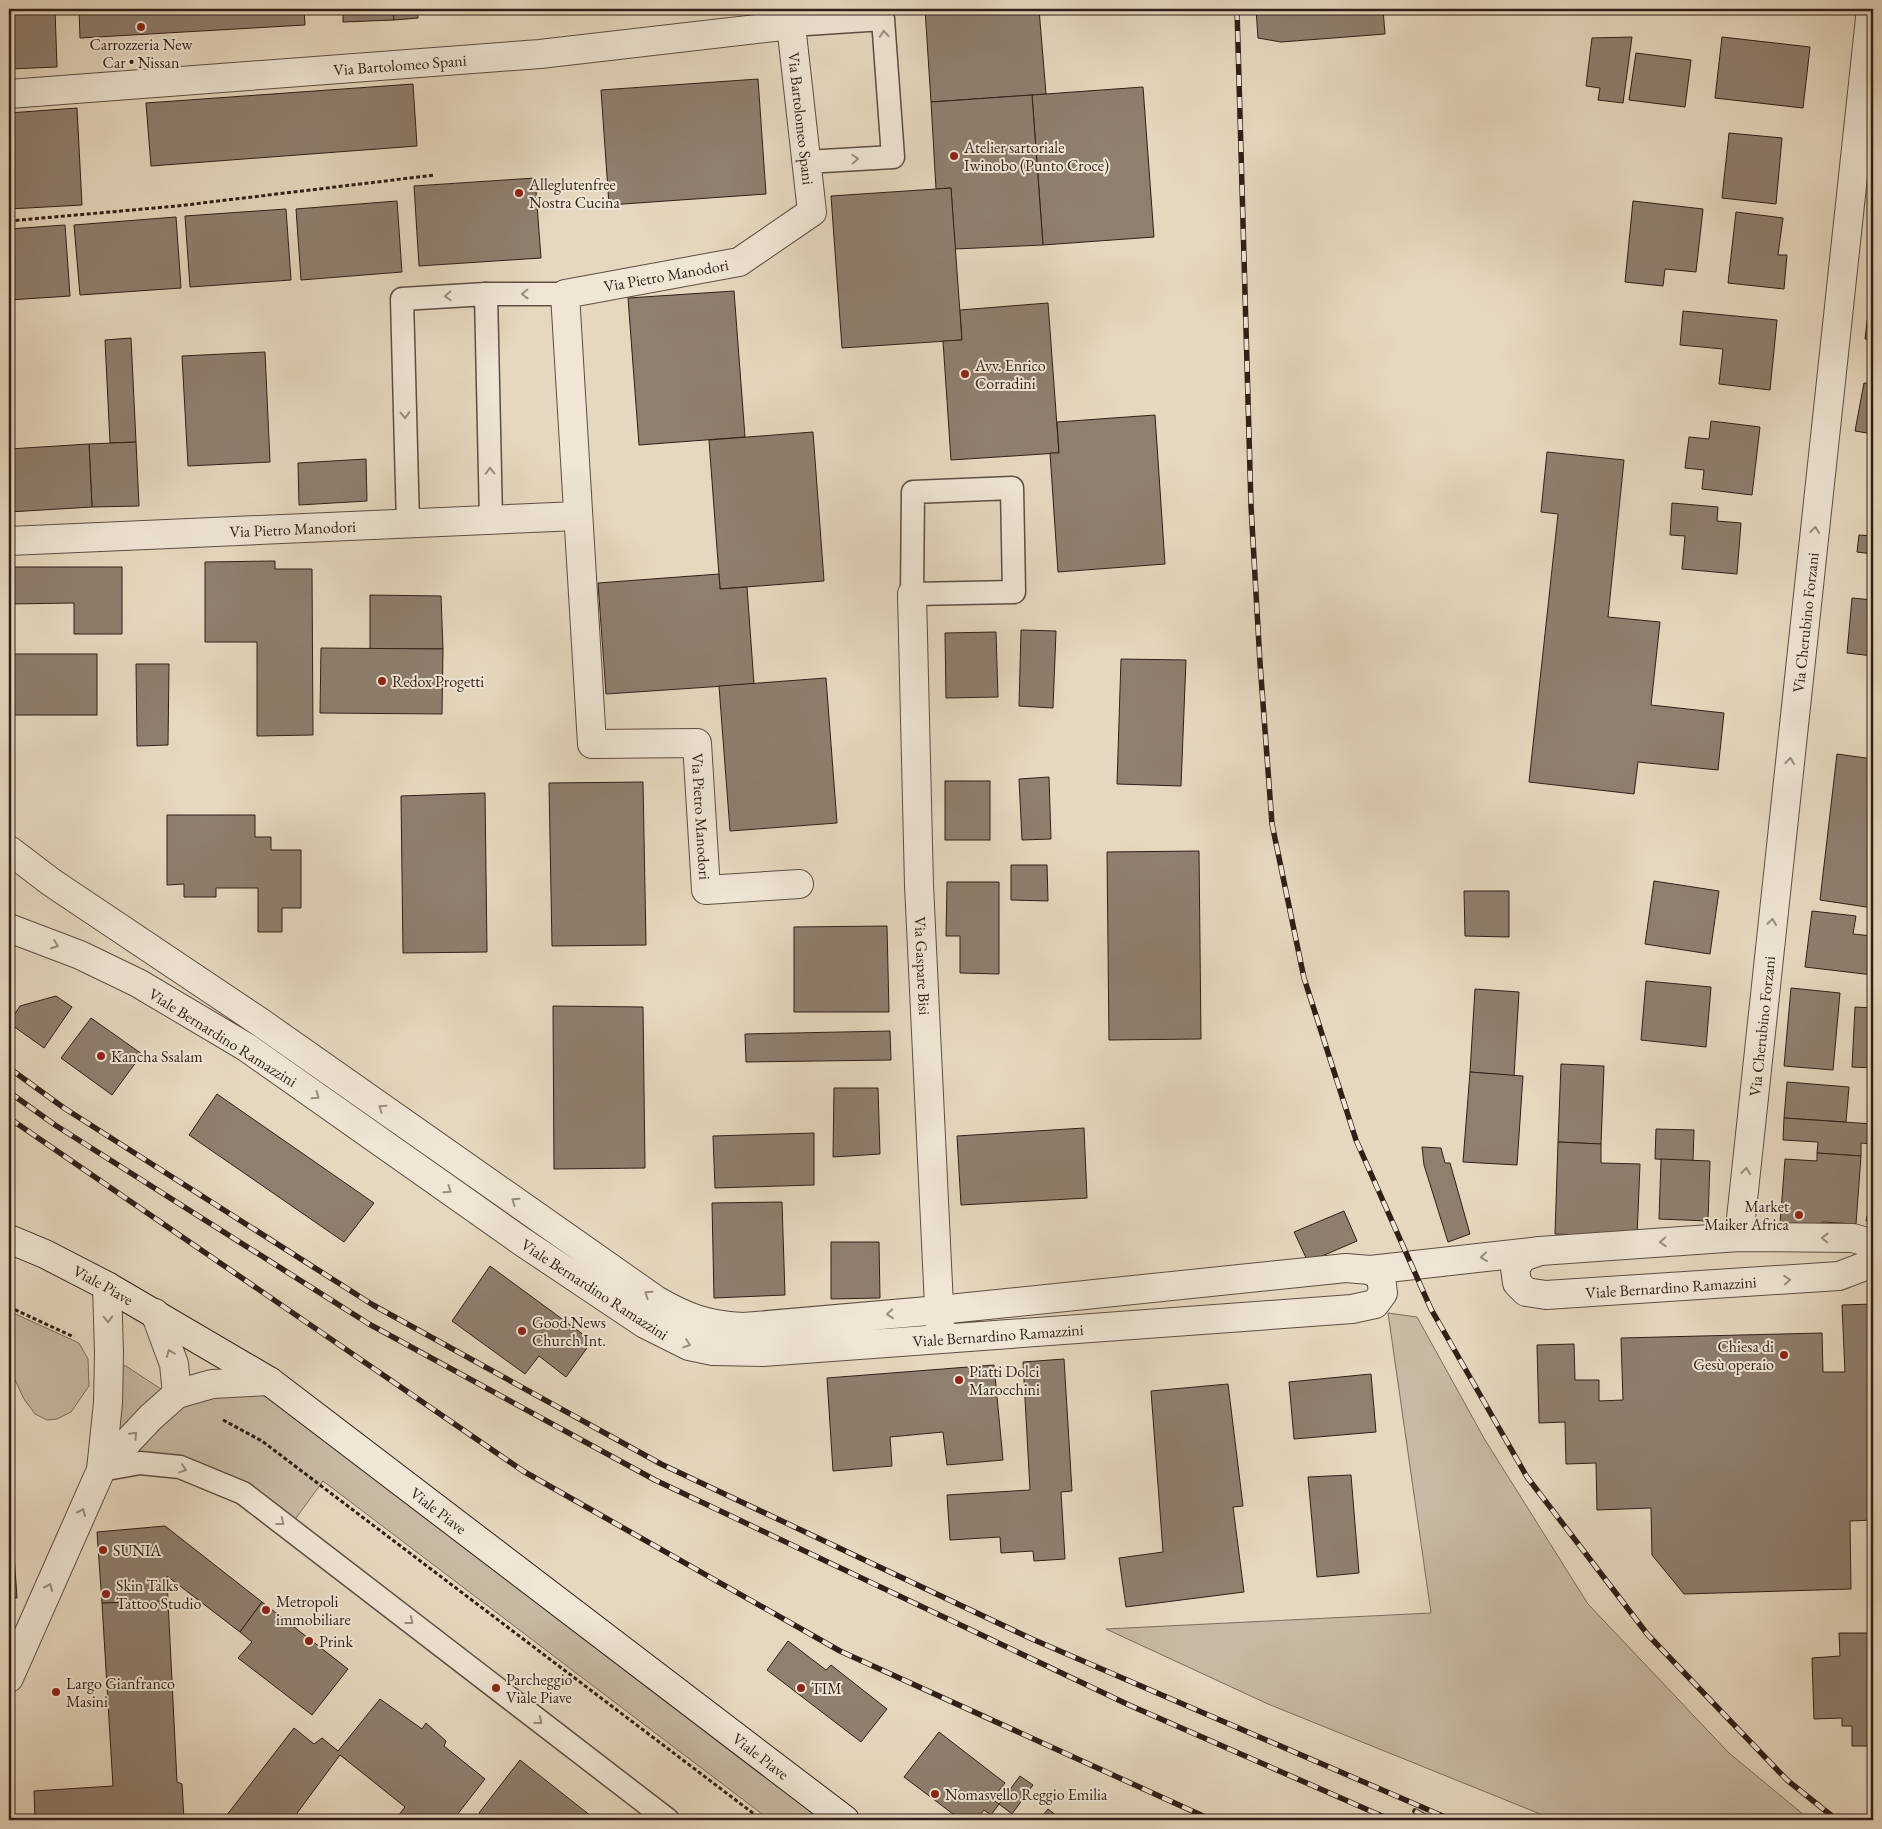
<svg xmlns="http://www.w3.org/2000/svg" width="1882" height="1829" viewBox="0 0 1882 1829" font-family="'EB Garamond',serif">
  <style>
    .green { fill: #c7b9a3; stroke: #7c6c5e }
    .building { fill: #8f7f6f; stroke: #301f18 }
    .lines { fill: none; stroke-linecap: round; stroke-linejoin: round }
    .service-casing { stroke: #5e4d42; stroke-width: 25 }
    .minor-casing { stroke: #5e4d42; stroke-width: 30 }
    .secondary-casing { stroke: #301f18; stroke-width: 30 }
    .path { stroke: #301f18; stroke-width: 3; stroke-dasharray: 4 2.5; stroke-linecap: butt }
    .service { stroke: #efe6d5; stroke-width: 22 }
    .minor { stroke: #efe6d5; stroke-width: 28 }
    .secondary { stroke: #efe6d5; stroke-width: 28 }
    .rail-casing { stroke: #301f18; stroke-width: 5.5 }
    .rail { stroke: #efe6d5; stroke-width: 4; stroke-dasharray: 11; stroke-linecap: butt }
    .oneway { stroke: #998c80 }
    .poi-dot { fill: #8f2418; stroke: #efe6d5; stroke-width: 2 }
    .labels { text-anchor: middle; stroke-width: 4; stroke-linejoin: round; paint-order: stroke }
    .poi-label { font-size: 16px; fill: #301f18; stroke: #efe6d5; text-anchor: start }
    .street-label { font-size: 16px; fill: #301f18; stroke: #efe6d5 }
  </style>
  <rect width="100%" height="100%" fill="#e6d8bf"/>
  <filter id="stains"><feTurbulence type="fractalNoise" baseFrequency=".004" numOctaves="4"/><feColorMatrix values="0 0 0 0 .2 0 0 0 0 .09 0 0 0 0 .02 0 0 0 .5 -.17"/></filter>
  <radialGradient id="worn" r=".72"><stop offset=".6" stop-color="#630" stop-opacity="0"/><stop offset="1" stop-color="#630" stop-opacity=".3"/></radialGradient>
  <g class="green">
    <polygon points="9,1311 79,1343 88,1359 89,1386 71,1412 57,1419 47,1420 35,1414 24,1399 9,1367"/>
    <polygon points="1388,1313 1417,1317 1485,1440 1588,1604 1729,1753 1810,1820 1555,1820 1268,1704 1106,1629 1431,1613"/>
    <polygon points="121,1366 126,1366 167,1393 119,1439 118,1419"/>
    <polygon points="254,1392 264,1395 822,1820 770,1820 323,1481 291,1525 127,1456 176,1405 200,1397"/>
  </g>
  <g class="building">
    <polygon points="9,9 55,9 57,67 9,69"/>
    <polygon points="79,9 304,9 305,25 80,38"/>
    <polygon points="343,9 393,9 394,20 343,22"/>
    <polygon points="393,9 418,9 418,18 394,20"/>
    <polygon points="925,9 1039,9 1046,94 931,102"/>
    <polygon points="1256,9 1383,9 1385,34 1281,42 1258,38"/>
    <polygon points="1632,37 1623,103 1598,100 1600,88 1586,86 1592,38"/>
    <polygon points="1722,37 1810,47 1803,108 1715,98"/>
    <polygon points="1636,53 1691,60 1685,107 1629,100"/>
    <polygon points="758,79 766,194 609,205 601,90"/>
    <polygon points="413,84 417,146 151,166 146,103"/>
    <polygon points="1143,87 1154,237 1043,245 1032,95"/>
    <polygon points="1032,95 1043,245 955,249 951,188 936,189 931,102"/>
    <polygon points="77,108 82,205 9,209 9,113"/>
    <polygon points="1729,133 1782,138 1776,204 1722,198"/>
    <polygon points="535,178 541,258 419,266 414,186"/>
    <polygon points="951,188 962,340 842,348 831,196"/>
    <polygon points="397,201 402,272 301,280 296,209"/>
    <polygon points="1633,201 1703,209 1696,272 1665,269 1663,286 1625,282"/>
    <polygon points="286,209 291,280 190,287 185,216"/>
    <polygon points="1736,212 1783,218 1778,255 1787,255 1784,289 1728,283"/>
    <polygon points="176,217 181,288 80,295 74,225"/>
    <polygon points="65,225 70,296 9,300 9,229"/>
    <polygon points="1873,272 1873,340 1865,339"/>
    <polygon points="734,291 745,437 639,445 628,298"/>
    <polygon points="1048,303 1059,453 951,460 943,341 962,340 960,310"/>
    <polygon points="1683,311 1777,320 1770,390 1719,384 1723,349 1680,345"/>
    <polygon points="131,338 136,442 110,443 105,340"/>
    <polygon points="265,352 270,462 188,466 182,356"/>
    <polygon points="1864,383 1873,384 1873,434 1855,431"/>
    <polygon points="1155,415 1165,564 1058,572 1050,453 1059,453 1057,422"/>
    <polygon points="1711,421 1760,427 1752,495 1702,489 1704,470 1685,468 1689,437 1709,439"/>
    <polygon points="813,432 824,581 720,589 709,440"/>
    <polygon points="136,442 139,506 92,507 89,444"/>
    <polygon points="89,444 92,507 9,512 9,449"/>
    <polygon points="1547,452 1624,460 1608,617 1660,622 1651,705 1724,713 1718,770 1638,762 1634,794 1529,782 1558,514 1541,512"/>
    <polygon points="366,459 367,501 299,505 298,463"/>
    <polygon points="1672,503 1718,507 1717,521 1741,523 1737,574 1682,569 1685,536 1670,535"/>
    <polygon points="1859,535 1873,536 1873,554 1857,552"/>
    <polygon points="275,561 275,569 312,569 313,735 257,736 257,642 205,642 205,562"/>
    <polygon points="9,567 122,567 122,634 74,634 74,603 9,604"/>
    <polygon points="719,574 720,589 747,587 754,684 606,694 598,583"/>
    <polygon points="370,595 441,596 443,649 370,649"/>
    <polygon points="1852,598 1873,600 1873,656 1847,653"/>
    <polygon points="1021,630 1056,631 1053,708 1019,706"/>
    <polygon points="996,632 998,697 946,698 945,633"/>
    <polygon points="321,648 443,649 442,714 320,713"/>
    <rect x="9" y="654" width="88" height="61"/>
    <polygon points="1121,659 1186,660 1181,786 1117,784"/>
    <polygon points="136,664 169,664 168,745 137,746"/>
    <polygon points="826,678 837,823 730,831 719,686"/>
    <polygon points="1837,754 1873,759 1873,908 1820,900"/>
    <polygon points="1049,777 1051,839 1022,840 1019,779"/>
    <rect x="945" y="781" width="45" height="59"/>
    <polygon points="643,782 646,945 552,946 549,783"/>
    <polygon points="485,793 487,952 403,953 401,796"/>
    <polygon points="167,815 255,815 255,837 271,837 271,850 301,850 301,908 282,908 282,932 258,932 258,888 216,888 216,897 184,897 184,884 167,885"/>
    <polygon points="1199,851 1201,1039 1109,1040 1107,852"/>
    <polygon points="1011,865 1047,865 1048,901 1011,900"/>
    <polygon points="1654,881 1719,891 1710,954 1645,944"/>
    <polygon points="947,882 999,882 999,974 960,973 960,936 946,936"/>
    <polygon points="1464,891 1509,891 1509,937 1465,936"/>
    <polygon points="1812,911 1856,916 1853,934 1873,936 1873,975 1805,967"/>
    <polygon points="887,926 889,1012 794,1012 794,927"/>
    <polygon points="1646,981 1711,987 1706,1047 1641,1040"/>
    <polygon points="1791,988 1840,993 1833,1070 1784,1066"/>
    <polygon points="1475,989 1519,992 1514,1076 1470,1072"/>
    <polygon points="56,996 72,1007 44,1048 9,1023 20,1006"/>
    <polygon points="553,1006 643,1007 645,1168 554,1169"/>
    <polygon points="1855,1007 1873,1008 1873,1068 1852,1067"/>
    <polygon points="91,1018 142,1054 112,1095 61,1058"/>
    <polygon points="890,1031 891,1060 746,1062 745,1034"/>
    <polygon points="1561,1064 1604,1066 1601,1144 1558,1142"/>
    <polygon points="1470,1072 1523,1076 1517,1165 1463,1162"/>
    <polygon points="1787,1082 1849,1087 1846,1122 1784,1118"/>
    <polygon points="834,1088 878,1088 880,1154 833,1157"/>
    <polygon points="217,1094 374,1203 344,1242 189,1135"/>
    <polygon points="1784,1118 1873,1124 1873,1144 1861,1143 1861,1156 1817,1153 1818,1142 1783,1140"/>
    <polygon points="1084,1128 1087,1198 961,1205 957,1136"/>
    <polygon points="1656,1129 1694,1130 1693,1161 1655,1159"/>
    <polygon points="814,1133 814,1185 715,1188 713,1136"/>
    <polygon points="1558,1142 1601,1144 1601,1163 1640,1164 1637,1237 1555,1234"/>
    <polygon points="1422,1147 1441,1148 1445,1163 1450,1163 1470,1234 1448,1242 1424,1165"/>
    <polygon points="1817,1153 1861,1156 1856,1224 1822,1222 1821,1227 1780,1224 1785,1159 1817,1161"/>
    <polygon points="1661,1159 1710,1161 1708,1221 1659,1219"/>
    <polygon points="1873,1191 1873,1221 1866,1221"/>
    <polygon points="782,1202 785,1295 714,1298 712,1203"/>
    <polygon points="1344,1211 1357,1241 1308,1262 1294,1232"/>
    <polygon points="831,1242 879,1242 880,1298 831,1299"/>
    <polygon points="490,1266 592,1341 566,1377 539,1356 525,1374 452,1321"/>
    <polygon points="1873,1304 1873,1520 1850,1521 1851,1589 1684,1594 1652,1555 1651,1508 1597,1510 1596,1463 1566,1464 1565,1422 1539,1423 1537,1345 1574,1344 1575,1380 1599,1380 1599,1401 1623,1400 1621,1338 1822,1333 1823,1372 1845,1372 1842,1305"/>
    <polygon points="1064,1359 1072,1491 1061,1492 1065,1559 1034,1561 1033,1551 1001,1553 1000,1537 950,1540 947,1495 1030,1490 1023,1362"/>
    <polygon points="994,1365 1003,1460 947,1465 943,1432 890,1437 892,1466 833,1471 827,1378"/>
    <polygon points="1371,1374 1376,1432 1294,1439 1289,1382"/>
    <polygon points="1228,1384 1243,1506 1233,1507 1244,1592 1126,1607 1119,1558 1163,1552 1151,1391"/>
    <polygon points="1351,1475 1359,1573 1317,1577 1308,1477"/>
    <polygon points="165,1526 262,1602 240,1632 167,1576 168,1601 102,1603 97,1532"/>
    <polygon points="13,1539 17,1598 9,1598 9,1540"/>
    <polygon points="168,1601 177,1782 182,1784 184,1820 35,1820 34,1791 113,1786 102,1603"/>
    <polygon points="262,1602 348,1669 312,1715 238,1658 252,1642 240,1632"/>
    <polygon points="1839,1633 1873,1633 1873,1746 1852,1746 1852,1726 1842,1726 1842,1718 1814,1719 1812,1658 1840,1656"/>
    <polygon points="788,1641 826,1670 831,1665 887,1709 861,1742 767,1670"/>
    <polygon points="380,1699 422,1729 426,1723 446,1741 444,1746 485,1779 453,1820 395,1820 405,1807 340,1755 292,1820 223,1820 294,1728 314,1744 322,1738 338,1751"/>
    <polygon points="939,1732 1005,1783 992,1799 999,1804 991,1815 984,1810 976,1820 961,1820 904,1777"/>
    <polygon points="520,1760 596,1820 488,1820 479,1813"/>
    <polygon points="1020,1776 1033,1785 1012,1814 999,1804"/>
    <polygon points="1048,1809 1062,1820 1039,1820"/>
  </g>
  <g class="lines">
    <g class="service-casing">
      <g id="service">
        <polyline points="791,25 883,19 893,157 806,162"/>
        <polyline points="486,294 565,294"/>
        <polygon points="1012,488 1014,592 912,594 913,492"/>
        <polyline points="408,524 402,299 486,294 491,520"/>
        <polyline points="101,1470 140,1463 180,1467 243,1493 668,1820"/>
      </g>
    </g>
    <g class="minor-casing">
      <g id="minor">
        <path id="s1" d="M791,9V25L812,212L739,262L565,294L592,744L697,743L706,890L799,884"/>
        <path id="s2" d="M9,94L540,54L791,25"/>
        <path id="s3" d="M9,541L577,516"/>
        <path id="s4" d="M912,594L919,885L940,1327"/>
        <path d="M9,850L51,882L260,1022L656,1300C687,1318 707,1325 744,1327L939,1310L1346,1268L1370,1270L1381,1277L1383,1293L1375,1304L1352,1309L763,1352L713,1351L689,1346L645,1324L521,1241L246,1047L138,983L80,955L9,928"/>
        <path id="s5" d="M1739,1237L1871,9"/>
        <path id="s6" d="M1540,1251L1523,1257L1515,1268L1517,1283L1526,1292L1546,1295L1839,1276L1873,1263"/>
        <polyline points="1370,1270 1540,1251 1739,1237 1853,1238 1873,1244"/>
        <polyline points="155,1313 174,1364 177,1394"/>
        <polyline points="101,1470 151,1417 177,1394 212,1384 269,1381"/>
        <polyline points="9,1678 101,1470 108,1403 109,1353 107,1286"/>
      </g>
    </g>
    <g class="secondary-casing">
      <g id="secondary">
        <path id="s7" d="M9,1239L45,1254L107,1286L269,1381L845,1820"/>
      </g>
    </g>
    <g class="path">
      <polyline points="9,221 177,206 435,175"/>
      <polyline points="9,1307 74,1337"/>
      <polyline points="223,1420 262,1441 762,1820"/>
    </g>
    <use href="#service" class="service"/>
    <use href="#minor" class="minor"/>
    <use href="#secondary" class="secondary"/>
    <g class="rail-casing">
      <g id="rail">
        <polyline points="1237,9 1251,506 1260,663 1272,824 1304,978 1356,1140 1431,1309 1527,1477 1648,1635 1787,1780 1837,1820"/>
        <polyline points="9,1068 64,1108 373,1305 661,1464 1032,1639 1452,1820"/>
        <polyline points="9,1092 55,1125 369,1324 655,1480 1129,1705 1391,1820"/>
        <polyline points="9,1118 523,1471 840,1651 1212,1820"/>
        <polyline points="1415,1811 1432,1820"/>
      </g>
    </g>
    <use href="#rail" class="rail"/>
  </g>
  <defs><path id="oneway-chevron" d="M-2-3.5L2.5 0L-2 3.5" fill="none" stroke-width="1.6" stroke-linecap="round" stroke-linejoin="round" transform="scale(1.25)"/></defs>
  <g class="oneway">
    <use href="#oneway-chevron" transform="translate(884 34) rotate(-94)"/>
    <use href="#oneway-chevron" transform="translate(855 159) rotate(-3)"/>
    <use href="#oneway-chevron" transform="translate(525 294) rotate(179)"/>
    <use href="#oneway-chevron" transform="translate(448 296) rotate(177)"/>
    <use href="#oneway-chevron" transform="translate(405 415) rotate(88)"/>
    <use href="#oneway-chevron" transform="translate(490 471) rotate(-91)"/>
    <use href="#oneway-chevron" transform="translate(1815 530) rotate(-84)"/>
    <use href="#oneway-chevron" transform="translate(1790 761) rotate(-84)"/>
    <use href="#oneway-chevron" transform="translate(1772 922) rotate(-84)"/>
    <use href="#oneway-chevron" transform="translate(55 945) rotate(20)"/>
    <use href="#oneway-chevron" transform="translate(316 1096) rotate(35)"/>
    <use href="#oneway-chevron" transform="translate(382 1108) rotate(-145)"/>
    <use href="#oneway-chevron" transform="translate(1746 1171) rotate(-84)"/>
    <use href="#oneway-chevron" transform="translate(448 1190) rotate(35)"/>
    <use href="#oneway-chevron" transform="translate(515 1201) rotate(-145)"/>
    <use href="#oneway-chevron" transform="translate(1825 1238) rotate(-179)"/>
    <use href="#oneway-chevron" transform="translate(1663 1242) rotate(176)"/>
    <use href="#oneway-chevron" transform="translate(1484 1257) rotate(174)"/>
    <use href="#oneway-chevron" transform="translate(1787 1280) rotate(-4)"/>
    <use href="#oneway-chevron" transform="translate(648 1294) rotate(-145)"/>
    <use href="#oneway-chevron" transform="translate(890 1314) rotate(175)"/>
    <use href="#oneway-chevron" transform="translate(108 1319) rotate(88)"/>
    <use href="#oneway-chevron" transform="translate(687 1344) rotate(19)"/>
    <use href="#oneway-chevron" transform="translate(170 1353) rotate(-111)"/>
    <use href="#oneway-chevron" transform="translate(134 1435) rotate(-46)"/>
    <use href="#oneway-chevron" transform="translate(183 1469) rotate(18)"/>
    <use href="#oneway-chevron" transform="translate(82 1512) rotate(-66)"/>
    <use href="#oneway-chevron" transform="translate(281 1522) rotate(38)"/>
    <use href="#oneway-chevron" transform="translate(49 1587) rotate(-66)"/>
    <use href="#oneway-chevron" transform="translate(410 1621) rotate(38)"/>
    <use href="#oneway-chevron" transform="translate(539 1721) rotate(38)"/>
  </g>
  <g class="poi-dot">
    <circle cx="141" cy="27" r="5"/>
    <circle cx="954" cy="156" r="5"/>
    <circle cx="519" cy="193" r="5"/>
    <circle cx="965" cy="374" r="5"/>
    <circle cx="382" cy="681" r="5"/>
    <circle cx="101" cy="1056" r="5"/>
    <circle cx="1799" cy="1215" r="5"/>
    <circle cx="522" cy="1331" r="5"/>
    <circle cx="1784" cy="1355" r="5"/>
    <circle cx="959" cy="1380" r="5"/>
    <circle cx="103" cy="1550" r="5"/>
    <circle cx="106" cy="1594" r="5"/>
    <circle cx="266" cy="1610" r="5"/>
    <circle cx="309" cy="1641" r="5"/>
    <circle cx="496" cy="1688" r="5"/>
    <circle cx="801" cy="1688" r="5"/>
    <circle cx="56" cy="1692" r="5"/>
    <circle cx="935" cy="1794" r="5"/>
  </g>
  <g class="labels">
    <g class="poi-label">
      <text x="141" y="50" text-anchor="middle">Carrozzeria New<tspan x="141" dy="18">Car • Nissan</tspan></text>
      <text x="964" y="153">Atelier sartoriale<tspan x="964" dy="18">Iwinobo (Punto Croce)</tspan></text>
      <text x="529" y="190">Alleglutenfree<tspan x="529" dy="18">Nostra Cucina</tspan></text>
      <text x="975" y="371">Avv. Enrico<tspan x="975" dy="18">Corradini</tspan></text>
      <text x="392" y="687">Redox Progetti</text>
      <text x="111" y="1062">Kancha Ssalam</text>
      <text x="1789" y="1212" text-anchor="end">Market<tspan x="1789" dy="18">Maiker Africa</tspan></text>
      <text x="532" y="1328">Good News<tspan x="532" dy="18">Church Int.</tspan></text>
      <text x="1774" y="1352" text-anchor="end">Chiesa di<tspan x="1774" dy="18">Gesù operaio</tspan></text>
      <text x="969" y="1377">Piatti Dolci<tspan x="969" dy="18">Marocchini</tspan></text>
      <text x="113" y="1556">SUNIA</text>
      <text x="116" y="1591">Skin Talks<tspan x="116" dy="18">Tattoo Studio</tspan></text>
      <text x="276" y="1607">Metropoli<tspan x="276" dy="18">immobiliare</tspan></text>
      <text x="319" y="1647">Prink</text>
      <text x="506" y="1685">Parcheggio<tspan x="506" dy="18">Viale Piave</tspan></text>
      <text x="66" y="1689">Largo Gianfranco<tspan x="66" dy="18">Masini</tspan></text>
      <text x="811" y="1694">TIM</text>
      <text x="945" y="1800">Nomasvello Reggio Emilia</text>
    </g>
    <g class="street-label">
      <text dy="6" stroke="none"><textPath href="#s2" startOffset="392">Via Bartolomeo Spani</textPath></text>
      <text dy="6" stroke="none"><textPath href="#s1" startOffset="110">Via Bartolomeo Spani</textPath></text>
      <text transform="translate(666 275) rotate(-10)" y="6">Via Pietro Manodori</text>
      <text dy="6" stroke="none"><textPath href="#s3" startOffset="284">Via Pietro Manodori</textPath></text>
      <text dy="6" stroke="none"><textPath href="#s5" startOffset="618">Via Cherubino Forzani</textPath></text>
      <text dy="6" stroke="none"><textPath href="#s1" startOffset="1099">Via Pietro Manodori</textPath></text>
      <text dy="6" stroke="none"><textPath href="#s4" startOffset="372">Via Gaspare Bisi</textPath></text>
      <text dy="6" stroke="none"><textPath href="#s5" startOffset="212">Via Cherubino Forzani</textPath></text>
      <text transform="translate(223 1037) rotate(32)" y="6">Viale Bernardino Ramazzini</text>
      <text dy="6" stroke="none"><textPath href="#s7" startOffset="105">Viale Piave</textPath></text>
      <text dy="6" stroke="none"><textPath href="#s6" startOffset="205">Viale Bernardino Ramazzini</textPath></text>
      <text transform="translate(595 1289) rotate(33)" y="6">Viale Bernardino Ramazzini</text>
      <text transform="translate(998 1335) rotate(-4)" y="6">Viale Bernardino Ramazzini</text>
      <text dy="6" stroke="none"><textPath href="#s7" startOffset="510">Viale Piave</textPath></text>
      <text dy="6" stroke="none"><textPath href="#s7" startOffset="915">Viale Piave</textPath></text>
    </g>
  </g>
  <rect width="1882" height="1829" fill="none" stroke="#e6d8bf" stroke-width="30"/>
  <rect x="10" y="10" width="1862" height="1809" fill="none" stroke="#301f18" stroke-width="2.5"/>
  <rect x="15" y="15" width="1852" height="1799" fill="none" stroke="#301f18"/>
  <rect width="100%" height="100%" filter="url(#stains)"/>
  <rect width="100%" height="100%" fill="url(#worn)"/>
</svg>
